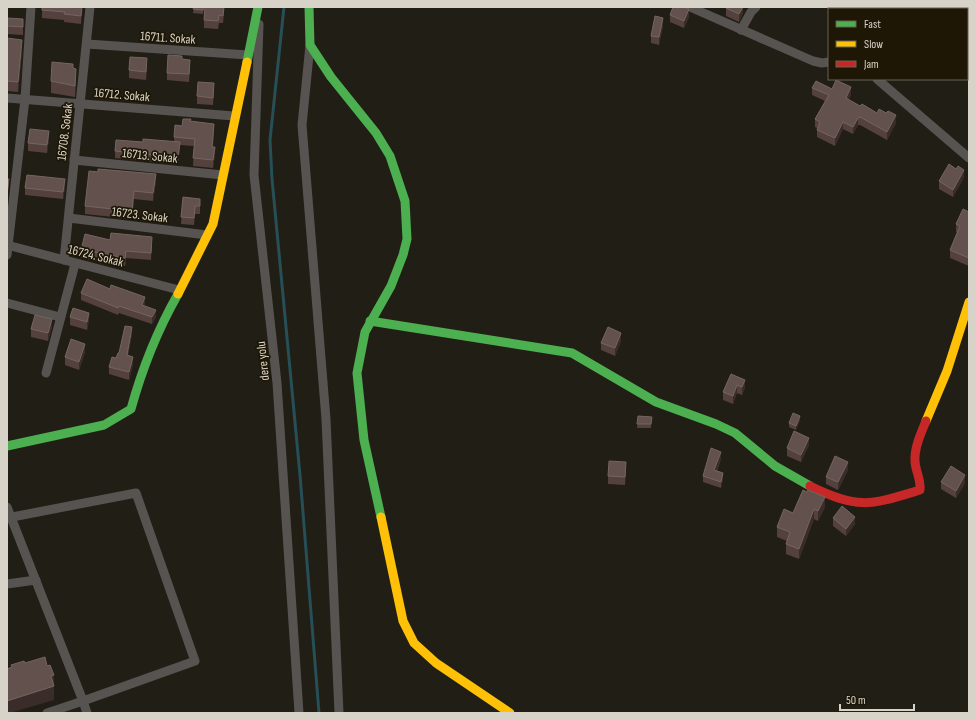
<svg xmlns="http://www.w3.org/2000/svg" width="976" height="720" viewBox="0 0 976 720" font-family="'Sofia Sans Condensed',sans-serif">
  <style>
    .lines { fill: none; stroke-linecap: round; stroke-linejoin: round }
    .stream { stroke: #264f57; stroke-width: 3 }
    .street { stroke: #575351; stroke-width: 9 }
    .fast { stroke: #4caf50; stroke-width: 9 }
    .slow { stroke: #ffc107; stroke-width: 9 }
    .jam { stroke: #c62828; stroke-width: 9 }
    .wall { fill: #54413e }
    .shaded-wall { fill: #3a2c28 }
    .building { fill: #62514d; stroke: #756560 }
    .labels { text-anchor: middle; stroke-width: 3.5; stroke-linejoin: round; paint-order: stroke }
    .street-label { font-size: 13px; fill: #d8d3c8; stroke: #1e1706 }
  </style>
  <rect width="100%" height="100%" fill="#211e15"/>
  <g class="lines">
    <polyline class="stream" points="284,7 270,140 272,179 300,475 319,713"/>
    <g class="street">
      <polyline points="690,7 813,61 822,63 829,62"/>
      <polyline points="259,24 254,175 277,383 299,713"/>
      <polyline points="741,30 751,12 756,7"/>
      <polyline points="87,44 248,55"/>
      <polyline points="310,45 302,125 326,419 339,713"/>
      <polyline points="877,79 969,158"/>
      <polyline points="7,98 234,116"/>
      <polyline points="74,160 223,175"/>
      <polyline points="69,218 207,235"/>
      <polyline points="7,245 179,290"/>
      <polyline points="7,255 25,99 31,7"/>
      <polyline points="64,260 90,7"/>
      <polyline points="7,303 60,317"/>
      <polyline points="46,373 75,264"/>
      <polyline points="7,507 83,701 47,713"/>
      <polyline points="7,518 136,493 195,661 83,701 87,713"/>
      <polyline points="7,584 36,580"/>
    </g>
    <g class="fast">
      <polyline points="309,7 310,45 331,77 376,133 390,156 405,201 407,239 403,255 391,286 365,332 357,373 364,440 381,517"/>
      <polyline points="247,62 258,7"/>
      <polyline points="370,321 572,353 656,402 716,424 735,433 775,466 810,486"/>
      <path d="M7,446L104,425L131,409C142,369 157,331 178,294"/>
    </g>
    <g class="slow">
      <polyline points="178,294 213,224 247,62"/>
      <polyline points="926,421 947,371 969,302"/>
      <polyline points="381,517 403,621 414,643 436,663 510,713"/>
    </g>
    <path class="jam" d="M810,486C859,510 870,505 920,490C921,480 916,472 915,462C914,448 921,433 926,421"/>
  </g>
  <g class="wall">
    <polygon points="42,7 82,7 81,24 64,22 64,20 42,18"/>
    <polygon points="194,7 204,7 203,14 193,13"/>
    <polygon points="743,7 743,13 739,22 726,16 726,8"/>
    <polygon points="224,13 223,23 219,23 218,29 204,28 204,20"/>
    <polygon points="670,15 689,17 684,28 670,22"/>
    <polygon points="7,18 23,27 23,35 7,34"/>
    <polygon points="663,26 659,45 651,43 651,36"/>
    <polygon points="7,38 22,50 18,92 7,91"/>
    <polygon points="147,66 146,80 129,78 129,70"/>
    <polygon points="73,68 76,80 75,97 51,93 51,81"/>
    <polygon points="190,68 189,82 167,80 167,73"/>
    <polygon points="812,88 832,89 851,95 848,100 860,106 896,123 887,140 860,125 858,125 853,134 843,129 835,146 817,137 817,128 815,127 815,119 825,101 812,95"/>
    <polygon points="214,91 213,105 197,104 197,96"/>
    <polygon points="191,121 214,131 213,147 215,155 213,168 193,166 194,146 180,145 178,164 115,158 115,151 143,142 174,142 174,137 182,126"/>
    <polygon points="49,139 47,153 28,151 28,143"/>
    <polygon points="956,169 964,177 953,197 939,189 939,181"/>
    <polygon points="156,181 153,201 134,199 132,219 85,214 85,206"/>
    <polygon points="65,187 63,199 25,195 25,188"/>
    <polygon points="183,197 200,206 200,214 195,214 194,225 181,224"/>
    <polygon points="969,212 969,266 950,258 950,250 957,232 956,232 956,224"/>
    <polygon points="110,240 152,244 151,260 126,258 125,266 81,258 81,250"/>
    <polygon points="81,293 145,304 144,306 156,317 152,324 119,313 118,315 81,300"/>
    <polygon points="70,317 89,320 87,330 70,325"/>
    <polygon points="52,327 48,341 31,337 31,329"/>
    <polygon points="132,334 128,355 133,364 129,380 109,374 109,367 116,358"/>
    <polygon points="621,341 615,356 601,350 601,343"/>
    <polygon points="85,352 79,370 65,365 65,357"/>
    <polygon points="731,374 745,388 742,395 737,393 733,404 723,400 723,392"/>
    <polygon points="638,416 652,417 651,428 637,428"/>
    <polygon points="800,420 796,430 789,427 789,423"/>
    <polygon points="809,445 801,462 787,456 787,448"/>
    <polygon points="721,459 717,471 723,479 721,488 703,482 703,476"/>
    <polygon points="626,470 625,485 608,484 608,476"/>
    <polygon points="848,470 838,490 826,484 826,477"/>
    <polygon points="941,482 965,483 956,498 941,489"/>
    <polygon points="825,507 818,521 814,519 799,559 786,554 786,544 787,541 777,537 777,527 793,513"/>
    <polygon points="833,518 855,524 846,536 833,526"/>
  </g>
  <g class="shaded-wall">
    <polygon points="224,7 224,13 223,23 223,16"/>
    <polygon points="743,7 743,13 739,22 739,14"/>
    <polygon points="689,9 689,17 684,28 684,21"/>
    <polygon points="663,18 663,26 659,45 659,37"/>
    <polygon points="22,40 22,50 18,92 18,82"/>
    <polygon points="147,58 147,66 146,80 146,72"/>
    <polygon points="76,69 76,80 75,97 75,86"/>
    <polygon points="851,87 851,95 846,106 846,98"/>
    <polygon points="896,115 896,123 887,140 887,132"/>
    <polygon points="858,118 858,125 853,134 853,127"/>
    <polygon points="843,122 843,129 835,146 835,138"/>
    <polygon points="214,124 214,131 212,155 212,147"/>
    <polygon points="49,131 49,139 47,153 47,145"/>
    <polygon points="180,142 180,150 178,164 178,157"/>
    <polygon points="215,147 215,155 213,168 213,160"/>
    <polygon points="964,170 964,177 953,197 953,190"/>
    <polygon points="156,174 156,181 153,201 153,193"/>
    <polygon points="9,179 9,186 7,201 7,194"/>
    <polygon points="65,179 65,187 63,199 63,192"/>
    <polygon points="134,191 134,199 132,219 132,211"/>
    <polygon points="145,297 145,304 142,312 142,305"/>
    <polygon points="156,310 156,317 152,324 152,317"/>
    <polygon points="89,313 89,320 87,330 87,322"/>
    <polygon points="52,319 52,327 48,341 48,333"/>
    <polygon points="132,327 132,334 127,362 127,355"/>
    <polygon points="621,333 621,341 615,356 615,348"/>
    <polygon points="85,344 85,352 79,370 79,362"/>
    <polygon points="133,357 133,364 129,380 129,372"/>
    <polygon points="745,380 745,388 742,395 742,387"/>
    <polygon points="737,385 737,393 733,404 733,396"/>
    <polygon points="800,416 800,420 796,430 796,426"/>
    <polygon points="809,438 809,445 801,462 801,455"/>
    <polygon points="721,452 721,459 714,477 714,470"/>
    <polygon points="848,462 848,470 838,490 838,482"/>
    <polygon points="723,473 723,479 721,488 721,482"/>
    <polygon points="965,475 965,483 956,498 956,491"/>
    <polygon points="825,497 825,507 818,521 818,511"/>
    <polygon points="814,509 814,519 799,559 799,549"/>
    <polygon points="855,517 855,524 846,536 846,529"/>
    <polygon points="54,675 54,700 10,713 7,713 7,701 51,676"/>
  </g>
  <g class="building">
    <polygon points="42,7 82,7 81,16 64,14 65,12 42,10"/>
    <polygon points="194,7 204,7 203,10 193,9"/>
    <polygon points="205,7 224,7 223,16 219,15 218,21 204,20"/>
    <polygon points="673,7 684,7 689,9 684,21 670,15"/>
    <polygon points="726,7 743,7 739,14 726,8"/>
    <polygon points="655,16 663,18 659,37 651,36"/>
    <polygon points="7,18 23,19 23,27 7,26"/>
    <polygon points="7,38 22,40 18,82 7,81"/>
    <polygon points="168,55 182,56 182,59 190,60 189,74 167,73"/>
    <polygon points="130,57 147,58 146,72 129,70"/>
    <polygon points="52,62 73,64 73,68 76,69 75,86 51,81"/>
    <polygon points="836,80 851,87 846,98 860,106 862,104 877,113 879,109 886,113 888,111 896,115 887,132 860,117 858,118 853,127 843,122 835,138 817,130 820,122 815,119 829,95 812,88 816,81 832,89"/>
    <polygon points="198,82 214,83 213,98 197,96"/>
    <polygon points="183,119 191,119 190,121 214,124 212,147 215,147 213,160 193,158 195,139 174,137 175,125 182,126"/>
    <polygon points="30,129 49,131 47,145 28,143"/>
    <polygon points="143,139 180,142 178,157 115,151 116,140 143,142"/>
    <polygon points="949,164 956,169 958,166 964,170 953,190 939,181"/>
    <polygon points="98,169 156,174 153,193 134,191 132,211 85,206 89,171 98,172"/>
    <polygon points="27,175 65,179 63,192 25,188"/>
    <polygon points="7,179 9,179 7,194"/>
    <polygon points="183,197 200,199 200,206 195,206 194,218 181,217"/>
    <polygon points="963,209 969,212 969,258 950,250 960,226 956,224"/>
    <polygon points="111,233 152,237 151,253 126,251 125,258 81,250 85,234 110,240"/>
    <polygon points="87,279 110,289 111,285 145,297 142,305 156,310 152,317 119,306 118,308 81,293"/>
    <polygon points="73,308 89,313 87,322 70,317"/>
    <polygon points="35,315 52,319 48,333 31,329"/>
    <polygon points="125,326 132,327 127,355 133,357 129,372 109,367 112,357 116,358 118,353 119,353"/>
    <polygon points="608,327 621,333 615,348 601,343"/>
    <polygon points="71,339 85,344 79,362 65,357"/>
    <polygon points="731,374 745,380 742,387 737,385 733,396 723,392"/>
    <polygon points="793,413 800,416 796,426 789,423"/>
    <polygon points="638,416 652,417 651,424 637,424"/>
    <polygon points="794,431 809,438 801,455 787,448"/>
    <polygon points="711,448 721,452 714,470 723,473 721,482 703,476"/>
    <polygon points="835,456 848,462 838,482 826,477"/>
    <polygon points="609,461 626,462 625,477 608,476"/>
    <polygon points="951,466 965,475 956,491 941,482"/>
    <polygon points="803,490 807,492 808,490 825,497 818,511 814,509 799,549 786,544 790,532 777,527 784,509 793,513"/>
    <polygon points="842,506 855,517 846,529 833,518"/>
    <polygon points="45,657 47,666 50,665 54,675 51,676 54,686 7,701 7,669 12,667 11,665 24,661 25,663"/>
  </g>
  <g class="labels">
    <g class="street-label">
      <text transform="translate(168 37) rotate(4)" y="5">16711. Sokak</text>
      <text transform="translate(122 94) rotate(5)" y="5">16712. Sokak</text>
      <text transform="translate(64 132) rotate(-83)" y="5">16708. Sokak</text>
      <text transform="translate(150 155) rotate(6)" y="5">16713. Sokak</text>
      <text transform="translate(140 214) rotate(7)" y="5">16723. Sokak</text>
      <text transform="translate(96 255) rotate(14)" y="5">16724. Sokak</text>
      <text transform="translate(262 361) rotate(-96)" y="5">dere yolu</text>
    </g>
  </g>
  <rect width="976" height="720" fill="none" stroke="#d8d3c8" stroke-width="16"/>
  <rect x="828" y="8" width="140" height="72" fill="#1e1706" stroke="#686254"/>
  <rect x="836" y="21" width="20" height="6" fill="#4caf50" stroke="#686254"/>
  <text x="864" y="28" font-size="12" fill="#d8d3c8">Fast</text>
  <rect x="836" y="41" width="20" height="6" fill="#ffc107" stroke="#686254"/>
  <text x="864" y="48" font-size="12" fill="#d8d3c8">Slow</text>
  <rect x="836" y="61" width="20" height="6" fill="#c62828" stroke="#686254"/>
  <text x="864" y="68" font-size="12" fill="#d8d3c8">Jam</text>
  <path d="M840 704v6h74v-6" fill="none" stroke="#d8d3c8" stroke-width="2"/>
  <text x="846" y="704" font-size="12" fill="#d8d3c8" stroke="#1e1706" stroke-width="3" paint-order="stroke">50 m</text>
</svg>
